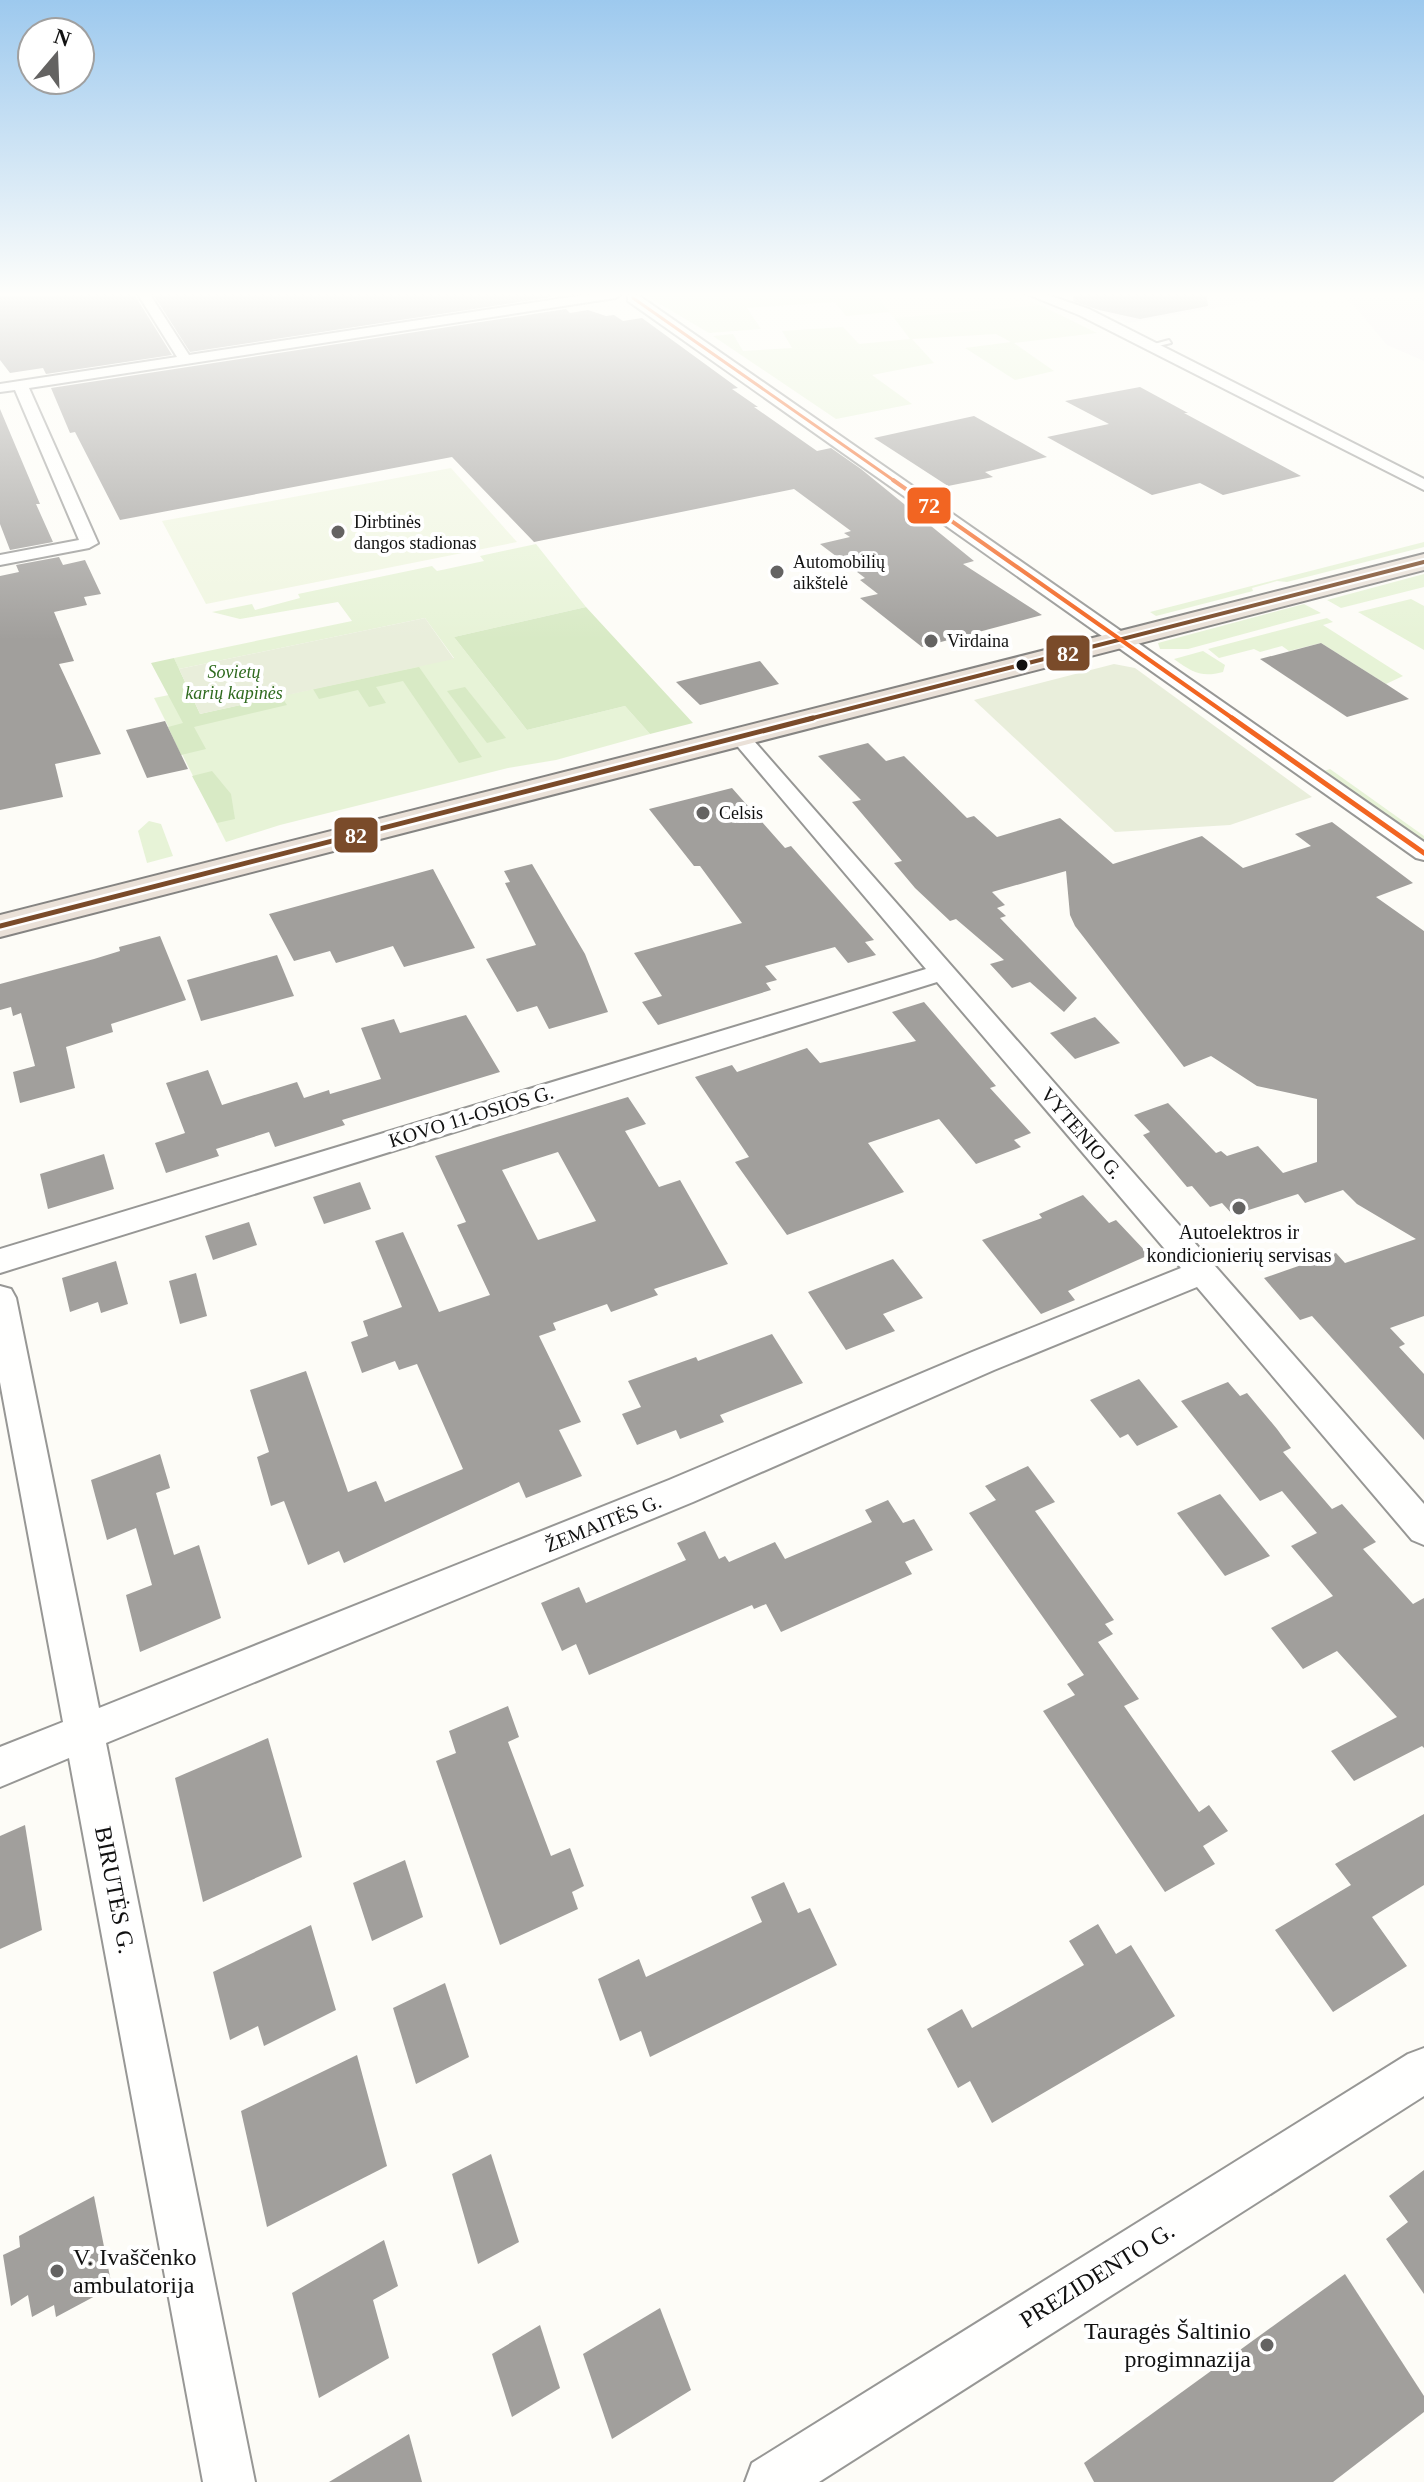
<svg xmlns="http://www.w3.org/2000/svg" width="1424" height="2482" viewBox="0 0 1424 2482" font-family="Georgia,serif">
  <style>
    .industrial { fill: #f5f0f3 }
    .farmland { fill: #f9f7e4 }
    .green { fill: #e7f3d7 }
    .forest { fill: #d8eac5 }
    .cemetery { fill: #e9eedb }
    .pitch { fill: #f0f6e1 }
    .building { fill: #a19f9c; fill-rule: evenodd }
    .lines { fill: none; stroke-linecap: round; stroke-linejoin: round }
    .lane-casing { stroke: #979795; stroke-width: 4 }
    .street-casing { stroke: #979795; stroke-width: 4 }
    .highway-casing { stroke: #858482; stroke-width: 4 }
    .lane { fill: #fffffe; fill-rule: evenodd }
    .street { fill: #fffffe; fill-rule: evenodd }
    .highway { fill: #eae1d8; fill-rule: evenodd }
    .bus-1-far1-casing { stroke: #fff; stroke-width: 8 }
    .bus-1-casing { stroke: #fff; stroke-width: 10 }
    .bus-2-far2-casing { stroke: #fff; stroke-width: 6 }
    .bus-2-far1-casing { stroke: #fff; stroke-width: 8 }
    .bus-2-casing { stroke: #fff; stroke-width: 10 }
    .bus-1-far1 { stroke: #7a4b2a; stroke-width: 4 }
    .bus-1 { stroke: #7a4b2a; stroke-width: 5 }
    .bus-2-far2 { stroke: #f26522; stroke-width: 3 }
    .bus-2-far1 { stroke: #f26522; stroke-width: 4 }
    .bus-2 { stroke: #f26522; stroke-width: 5 }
    .poi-dot { fill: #646362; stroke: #fff; stroke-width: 3 }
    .bus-dot { fill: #111; stroke: #fff; stroke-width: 3 }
    .labels { text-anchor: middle; stroke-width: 8; stroke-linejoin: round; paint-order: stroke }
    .far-poi-label { font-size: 18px; fill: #111; stroke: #fff; text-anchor: start }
    .far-park-label { font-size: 18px; font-style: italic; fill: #2f6b1f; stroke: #fff }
    .street-label { font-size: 20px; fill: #111; stroke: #fff }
    .poi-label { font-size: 20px; fill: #111; stroke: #fff }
    .near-street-label { font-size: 24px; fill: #111; stroke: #fff }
    .near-poi-label { font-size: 24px; fill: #111; stroke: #fff; text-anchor: start }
    .line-badge { stroke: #fff; stroke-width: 3 }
    .badge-label { font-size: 22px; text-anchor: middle; font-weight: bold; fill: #fff }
  </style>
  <rect width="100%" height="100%" fill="#fdfcf7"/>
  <g class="industrial">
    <polygon points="1067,293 1302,293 1128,323"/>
    <polygon points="1338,293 1424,293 1424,361 1387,345 1352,303"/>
  </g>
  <polygon class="farmland" points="872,293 1008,293 1040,305 894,318"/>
  <g class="green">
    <polygon points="659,293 872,293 890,312 846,316 835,302 747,308 761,329 709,333 648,297"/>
    <polygon points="1040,305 1097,333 1014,343 1054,371 1015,380 965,348 1011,342 996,334 912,339 934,363 872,375 912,404 836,419 713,336 733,334 743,351 792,348 782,331 843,327 859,344 910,339 894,318"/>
    <polygon points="1424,542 1424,547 1287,582 1277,581 1252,588 1253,591 1156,616 1150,612"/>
    <polygon points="536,544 586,607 454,637 527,730 625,706 650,734 556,760 508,768 280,825 226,842 154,698 189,691 200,714 454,658 425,618 179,669 174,658 352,621 338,602 240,619 212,612 252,604 255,610 300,598 298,594 432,566 437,571 484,561 480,556"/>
    <polygon points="1424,574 1424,587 1341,608 1327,600"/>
    <polygon points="1411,599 1424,606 1424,650 1358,612"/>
    <polygon points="1304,604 1321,613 1188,649 1160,649 1158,643"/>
    <polygon points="1327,618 1333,622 1323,625 1403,676 1386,684 1321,643 1289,651 1282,646 1260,652 1254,649 1219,658 1208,649"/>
    <path d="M1203,651L1225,665L1223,672C1201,678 1192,672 1174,659Z"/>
    <polygon points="1330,769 1424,836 1424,846 1321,772"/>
    <polygon points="149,821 161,824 173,856 147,863 138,831"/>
  </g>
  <g class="forest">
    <polygon points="586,607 693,723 650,734 625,706 527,730 454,637"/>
    <polygon points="174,658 200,714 281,696 287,705 194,727 206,749 181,755 168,727 183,723 151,663"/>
    <polygon points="419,667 482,757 459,763 403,681 376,687 386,703 369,707 358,690 319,699 313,689"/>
    <polygon points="465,687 506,738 487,743 447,691"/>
    <polygon points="212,771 231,794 235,819 217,823 192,776"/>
  </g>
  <g class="cemetery">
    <polygon points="425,618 454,659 200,714 179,669"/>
    <polygon points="1114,664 1135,668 1312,797 1230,825 1115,832 974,700"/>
  </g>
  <polygon class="pitch" points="451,468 517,542 206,604 162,521"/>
  <g class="building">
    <polygon points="158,293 547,293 552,297 190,352 153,294"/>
    <polygon points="1074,293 1206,293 1208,306 1140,319 1099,310 1073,301"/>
    <polygon points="134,294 172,355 46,374 43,368 10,373 0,360 0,296"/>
    <polygon points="566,309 570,313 588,310 606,316 614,315 623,321 642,318 738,388 732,389 758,407 754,407 817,451 831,448 861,469 974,561 963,564 1042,615 922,647 860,598 878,594 860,580 865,578 820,544 850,537 844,533 851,531 794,489 534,542 452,457 120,520 75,432 70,433 51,388"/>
    <polygon points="1140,387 1188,413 1184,413 1301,476 1223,495 1200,483 1152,495 1047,437 1109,424 1065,401"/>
    <polygon points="0,409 40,504 36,504 53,542 10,550 0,524"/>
    <polygon points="974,416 1047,457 985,472 993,477 948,486 874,438"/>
    <polygon points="59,557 63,565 85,560 101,594 84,597 87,605 54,612 74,661 59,664 101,754 55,764 63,797 0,810 0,576 19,572 16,565"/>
    <polygon points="1321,643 1386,684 1409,699 1347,717 1260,659"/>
    <polygon points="760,661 779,684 700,705 676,682"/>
    <polygon points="165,721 188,769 147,778 126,730"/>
    <polygon points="868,743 886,761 904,756 967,818 974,816 997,837 1060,818 1113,864 1202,836 1243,868 1311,846 1295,834 1332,822 1413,883 1376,897 1424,931 1424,1316 1390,1328 1405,1344 1399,1347 1424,1374 1424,1440 1312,1316 1300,1320 1264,1278 1336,1253 1345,1263 1416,1239 1357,1204 1343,1190 1305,1203 1298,1194 1233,1215 1222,1203 1210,1207 1192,1186 1187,1187 1143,1135 1150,1132 1134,1115 1168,1103 1216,1153 1221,1151 1227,1156 1258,1146 1283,1173 1317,1162 1317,1099 1257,1086 1211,1056 1184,1067 1075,926 1070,915 1066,871 992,892 1005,905 997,908 1006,916 1000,918 1077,998 1064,1012 1030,982 1012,988 990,964 1004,960 956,919 950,921 915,888 894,863 902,861 852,802 861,800 818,756"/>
    <polygon points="732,788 785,848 791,846 874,940 865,942 876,955 848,963 835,947 765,966 777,980 766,983 771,990 658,1025 642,1002 662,996 634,953 742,923 700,866 694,866 649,809"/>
    <polygon points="532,864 585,954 608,1012 549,1029 537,1006 517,1012 486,959 536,945 505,883 510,882 504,871"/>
    <polygon points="433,869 475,948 404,967 393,946 336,963 330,951 294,961 269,914"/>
    <polygon points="160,936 186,1000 111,1024 113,1032 66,1047 75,1088 20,1103 13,1072 35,1066 21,1013 13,1016 11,1007 0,1010 0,984 94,959 120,951 119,947"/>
    <polygon points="277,955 294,996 201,1021 187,980"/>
    <polygon points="924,1002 996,1086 990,1088 1031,1133 1014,1140 1021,1147 976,1164 939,1119 868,1143 904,1192 787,1235 735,1162 749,1157 695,1077 732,1065 737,1072 807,1048 820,1063 916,1041 892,1012"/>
    <polygon points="466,1015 500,1072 342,1120 345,1125 275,1147 269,1132 216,1149 219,1156 166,1173 155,1143 185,1133 166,1083 208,1070 222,1105 297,1082 304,1098 329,1090 330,1094 381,1079 361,1028 394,1019 400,1033"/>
    <polygon points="1095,1017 1120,1043 1075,1059 1050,1033"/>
    <path d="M628,1097L646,1124L625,1131L659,1187L680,1180L728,1264L654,1289L658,1295L611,1312L607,1304L553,1323L556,1330L539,1336L581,1422L559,1430L582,1476L526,1498L519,1482L344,1563L339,1551L308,1565L284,1501L271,1506L257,1457L269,1452L250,1390L306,1371L348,1492L376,1481L385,1502L463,1469L417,1364L399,1370L395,1361L362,1373L351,1342L368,1336L363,1321L402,1307L375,1241L403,1232L439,1312L490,1295L457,1225L466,1222L435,1156ZM558,1152L596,1221L538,1240L502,1170Z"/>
    <polygon points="104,1154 114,1189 48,1209 40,1174"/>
    <polygon points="360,1182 371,1209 324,1224 313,1197"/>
    <polygon points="1083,1195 1109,1223 1116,1220 1149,1255 1068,1291 1075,1300 1041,1314 982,1240 1042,1218 1039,1214"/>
    <polygon points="249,1222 257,1245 213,1260 205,1236"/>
    <polygon points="893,1259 923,1298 883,1314 895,1331 846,1350 808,1292"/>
    <polygon points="116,1261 128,1304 101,1313 98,1302 70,1312 62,1278"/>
    <polygon points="196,1273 207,1316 180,1324 169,1281"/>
    <polygon points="772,1334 803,1383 720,1415 724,1422 680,1439 676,1430 637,1445 622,1414 641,1407 628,1381 696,1357 698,1361"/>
    <polygon points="1139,1379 1178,1427 1137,1446 1128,1434 1120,1438 1090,1400"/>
    <polygon points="1228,1382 1240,1396 1247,1393 1277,1429 1291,1448 1283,1452 1332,1509 1342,1504 1376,1542 1363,1549 1413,1604 1424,1598 1424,1748 1422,1746 1354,1781 1331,1751 1397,1717 1337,1651 1303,1669 1271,1628 1333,1596 1291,1546 1317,1533 1282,1491 1260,1501 1181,1401"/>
    <polygon points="160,1454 170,1488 156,1493 174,1555 199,1545 221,1618 140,1652 126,1595 152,1585 136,1528 107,1540 91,1480"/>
    <polygon points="1028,1466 1055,1502 1035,1511 1114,1620 1105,1624 1113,1634 1098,1642 1139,1699 1124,1706 1199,1812 1209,1805 1228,1831 1203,1846 1215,1864 1165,1892 1043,1711 1075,1695 1067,1684 1084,1675 969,1513 996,1500 985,1486"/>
    <polygon points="1220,1494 1270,1556 1225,1576 1177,1513"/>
    <polygon points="888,1500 903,1523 914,1519 933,1550 905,1562 912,1574 781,1632 766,1604 754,1609 752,1605 589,1675 576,1644 562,1651 541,1603 579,1587 586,1603 686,1560 677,1543 705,1531 719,1559 725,1556 729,1562 775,1542 785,1559 872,1522 865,1510"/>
    <polygon points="508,1706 519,1737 508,1742 551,1856 570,1848 584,1886 572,1892 578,1909 500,1945 436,1761 456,1753 449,1731"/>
    <polygon points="268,1738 302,1857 203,1902 175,1778"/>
    <polygon points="1424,1814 1424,1885 1372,1917 1407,1966 1333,2012 1275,1930 1351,1885 1335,1864"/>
    <polygon points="25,1825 42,1930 0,1949 0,1836"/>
    <polygon points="405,1860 423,1917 372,1941 353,1883"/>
    <polygon points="784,1882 798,1913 810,1908 837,1965 650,2057 641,2031 620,2041 598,1979 639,1959 646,1977 762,1922 751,1897"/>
    <polygon points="1098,1924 1116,1954 1131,1945 1175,2016 992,2123 970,2081 958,2088 927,2029 962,2009 972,2028 1084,1965 1069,1941"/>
    <polygon points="311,1925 336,2010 264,2046 258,2026 230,2040 213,1972"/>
    <polygon points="445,1983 469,2057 416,2084 393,2008"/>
    <polygon points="357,2055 387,2166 267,2227 241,2111"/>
    <polygon points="491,2154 519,2242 478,2264 452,2174"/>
    <polygon points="1424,2170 1424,2294 1386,2239 1408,2222 1389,2196"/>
    <polygon points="94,2196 112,2287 56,2317 54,2305 32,2317 28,2295 11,2306 3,2255 20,2247 19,2236"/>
    <polygon points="384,2240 398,2286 373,2300 389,2358 319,2398 292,2293"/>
    <polygon points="1345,2274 1424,2396 1424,2412 1333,2482 1094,2482 1084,2463"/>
    <polygon points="660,2308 691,2390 612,2439 583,2354"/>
    <polygon points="540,2325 560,2388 512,2417 492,2354"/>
    <polygon points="409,2434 422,2482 329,2482"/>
  </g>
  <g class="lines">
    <g class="lane-casing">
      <polygon id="lane" points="1169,340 1171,343 1150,348 1147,346"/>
    </g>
    <g class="street-casing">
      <g id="street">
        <polygon points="137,293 149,293 189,355 597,293 621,294 615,298 29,388 98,543 89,548 0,565 0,555 79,540 15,390 0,392 0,384 177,357"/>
        <polygon points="1024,293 1042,293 1089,309 1424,479 1424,490 1079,315"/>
        <polygon points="628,295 638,295 1424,842 1424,860 1416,858 628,301"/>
        <polygon points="740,731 747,733 1424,1504 1424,1545 1412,1540 1197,1287 994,1370 693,1502 106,1743 255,2482 203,2482 69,1758 0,1787 0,1747 63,1722 0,1382 0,1286 11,1289 16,1298 99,1708 669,1480 972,1352 1181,1268 937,982 0,1273 0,1249 926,969 733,741 730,737"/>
        <polygon points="1424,2048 1424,2096 819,2482 745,2482 752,2463 1408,2054"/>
      </g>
    </g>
    <g class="highway-casing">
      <polygon id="highway" points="1424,554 1424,570 0,937 0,915"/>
    </g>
    <use href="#lane" class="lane"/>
    <use href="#street" class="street"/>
    <use href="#highway" class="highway"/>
    <g class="bus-1-far1-casing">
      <polyline id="bus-1-far1" points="805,720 1424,562"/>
    </g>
    <g class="bus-1-casing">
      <polyline id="bus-1" points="0,926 813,718"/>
    </g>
    <g class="bus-2-far2-casing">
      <polyline id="bus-2-far2" points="633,298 896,482"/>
    </g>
    <g class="bus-2-far1-casing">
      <polyline id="bus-2-far1" points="893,480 1235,720"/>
    </g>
    <g class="bus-2-casing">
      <polyline id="bus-2" points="1232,718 1424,853"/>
    </g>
    <use href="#bus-1-far1" class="bus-1-far1"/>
    <use href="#bus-1" class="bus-1"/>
    <use href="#bus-2-far2" class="bus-2-far2"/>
    <use href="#bus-2-far1" class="bus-2-far1"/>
    <use href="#bus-2" class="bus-2"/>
  </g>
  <linearGradient id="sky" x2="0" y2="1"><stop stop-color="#9dc9ee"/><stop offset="0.46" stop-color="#fefefb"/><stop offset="1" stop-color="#fefefb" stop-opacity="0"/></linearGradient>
  <rect width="1424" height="640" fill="url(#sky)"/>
  <g class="poi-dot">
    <circle cx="338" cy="532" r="8"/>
    <circle cx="777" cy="572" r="8"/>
    <circle cx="931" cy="641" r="8"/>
    <circle cx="703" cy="813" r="8"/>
    <circle cx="1239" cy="1208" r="8"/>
    <circle cx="57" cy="2271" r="8"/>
    <circle cx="1267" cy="2345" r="8"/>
  </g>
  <circle class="bus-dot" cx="1022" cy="665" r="7"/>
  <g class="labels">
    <g class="far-poi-label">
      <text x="354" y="528">Dirbtinės<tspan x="354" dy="21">dangos stadionas</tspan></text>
      <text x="793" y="568">Automobilių<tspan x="793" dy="21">aikštelė</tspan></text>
      <text x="947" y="647">Virdaina</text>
      <text x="719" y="819">Celsis</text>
    </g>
    <g class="far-park-label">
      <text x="234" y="678">Sovietų<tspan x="234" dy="21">karių kapinės</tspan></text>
    </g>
    <g class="street-label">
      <text transform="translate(471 1116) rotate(-17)" y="7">KOVO 11-OSIOS G.</text>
      <text transform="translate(1082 1133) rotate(49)" y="7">VYTENIO G.</text>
      <text transform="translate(603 1523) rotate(-22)" y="7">ŽEMAITĖS G.</text>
    </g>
    <g class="poi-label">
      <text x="1239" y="1239">Autoelektros ir<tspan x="1239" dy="23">kondicionierių servisas</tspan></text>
    </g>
    <g class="near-street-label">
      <text transform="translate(115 1890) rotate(79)" y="8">BIRUTĖS G.</text>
      <text transform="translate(1097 2275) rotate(-32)" y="8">PREZIDENTO G.</text>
    </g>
    <g class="near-poi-label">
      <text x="73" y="2265">V. Ivaščenko<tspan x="73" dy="28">ambulatorija</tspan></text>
      <text x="1251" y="2339" text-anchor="end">Tauragės Šaltinio<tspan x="1251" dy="28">progimnazija</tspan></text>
    </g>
  </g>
  <g class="line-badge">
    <rect x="906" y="486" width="46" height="39" rx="8" fill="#f26522"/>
    <rect x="1045" y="634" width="46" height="38" rx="8" fill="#7a4b2a"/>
    <rect x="333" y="816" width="46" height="38" rx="8" fill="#7a4b2a"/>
  </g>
  <g class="badge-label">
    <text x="929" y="513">72</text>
    <text x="1068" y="661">82</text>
    <text x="356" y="843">82</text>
  </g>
  <g transform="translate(56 56) rotate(19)"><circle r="38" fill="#ffffff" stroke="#a0a0a0" stroke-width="2"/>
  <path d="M0-6L14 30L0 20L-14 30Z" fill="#646362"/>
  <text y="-12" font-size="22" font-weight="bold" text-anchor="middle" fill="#111111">N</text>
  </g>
</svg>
